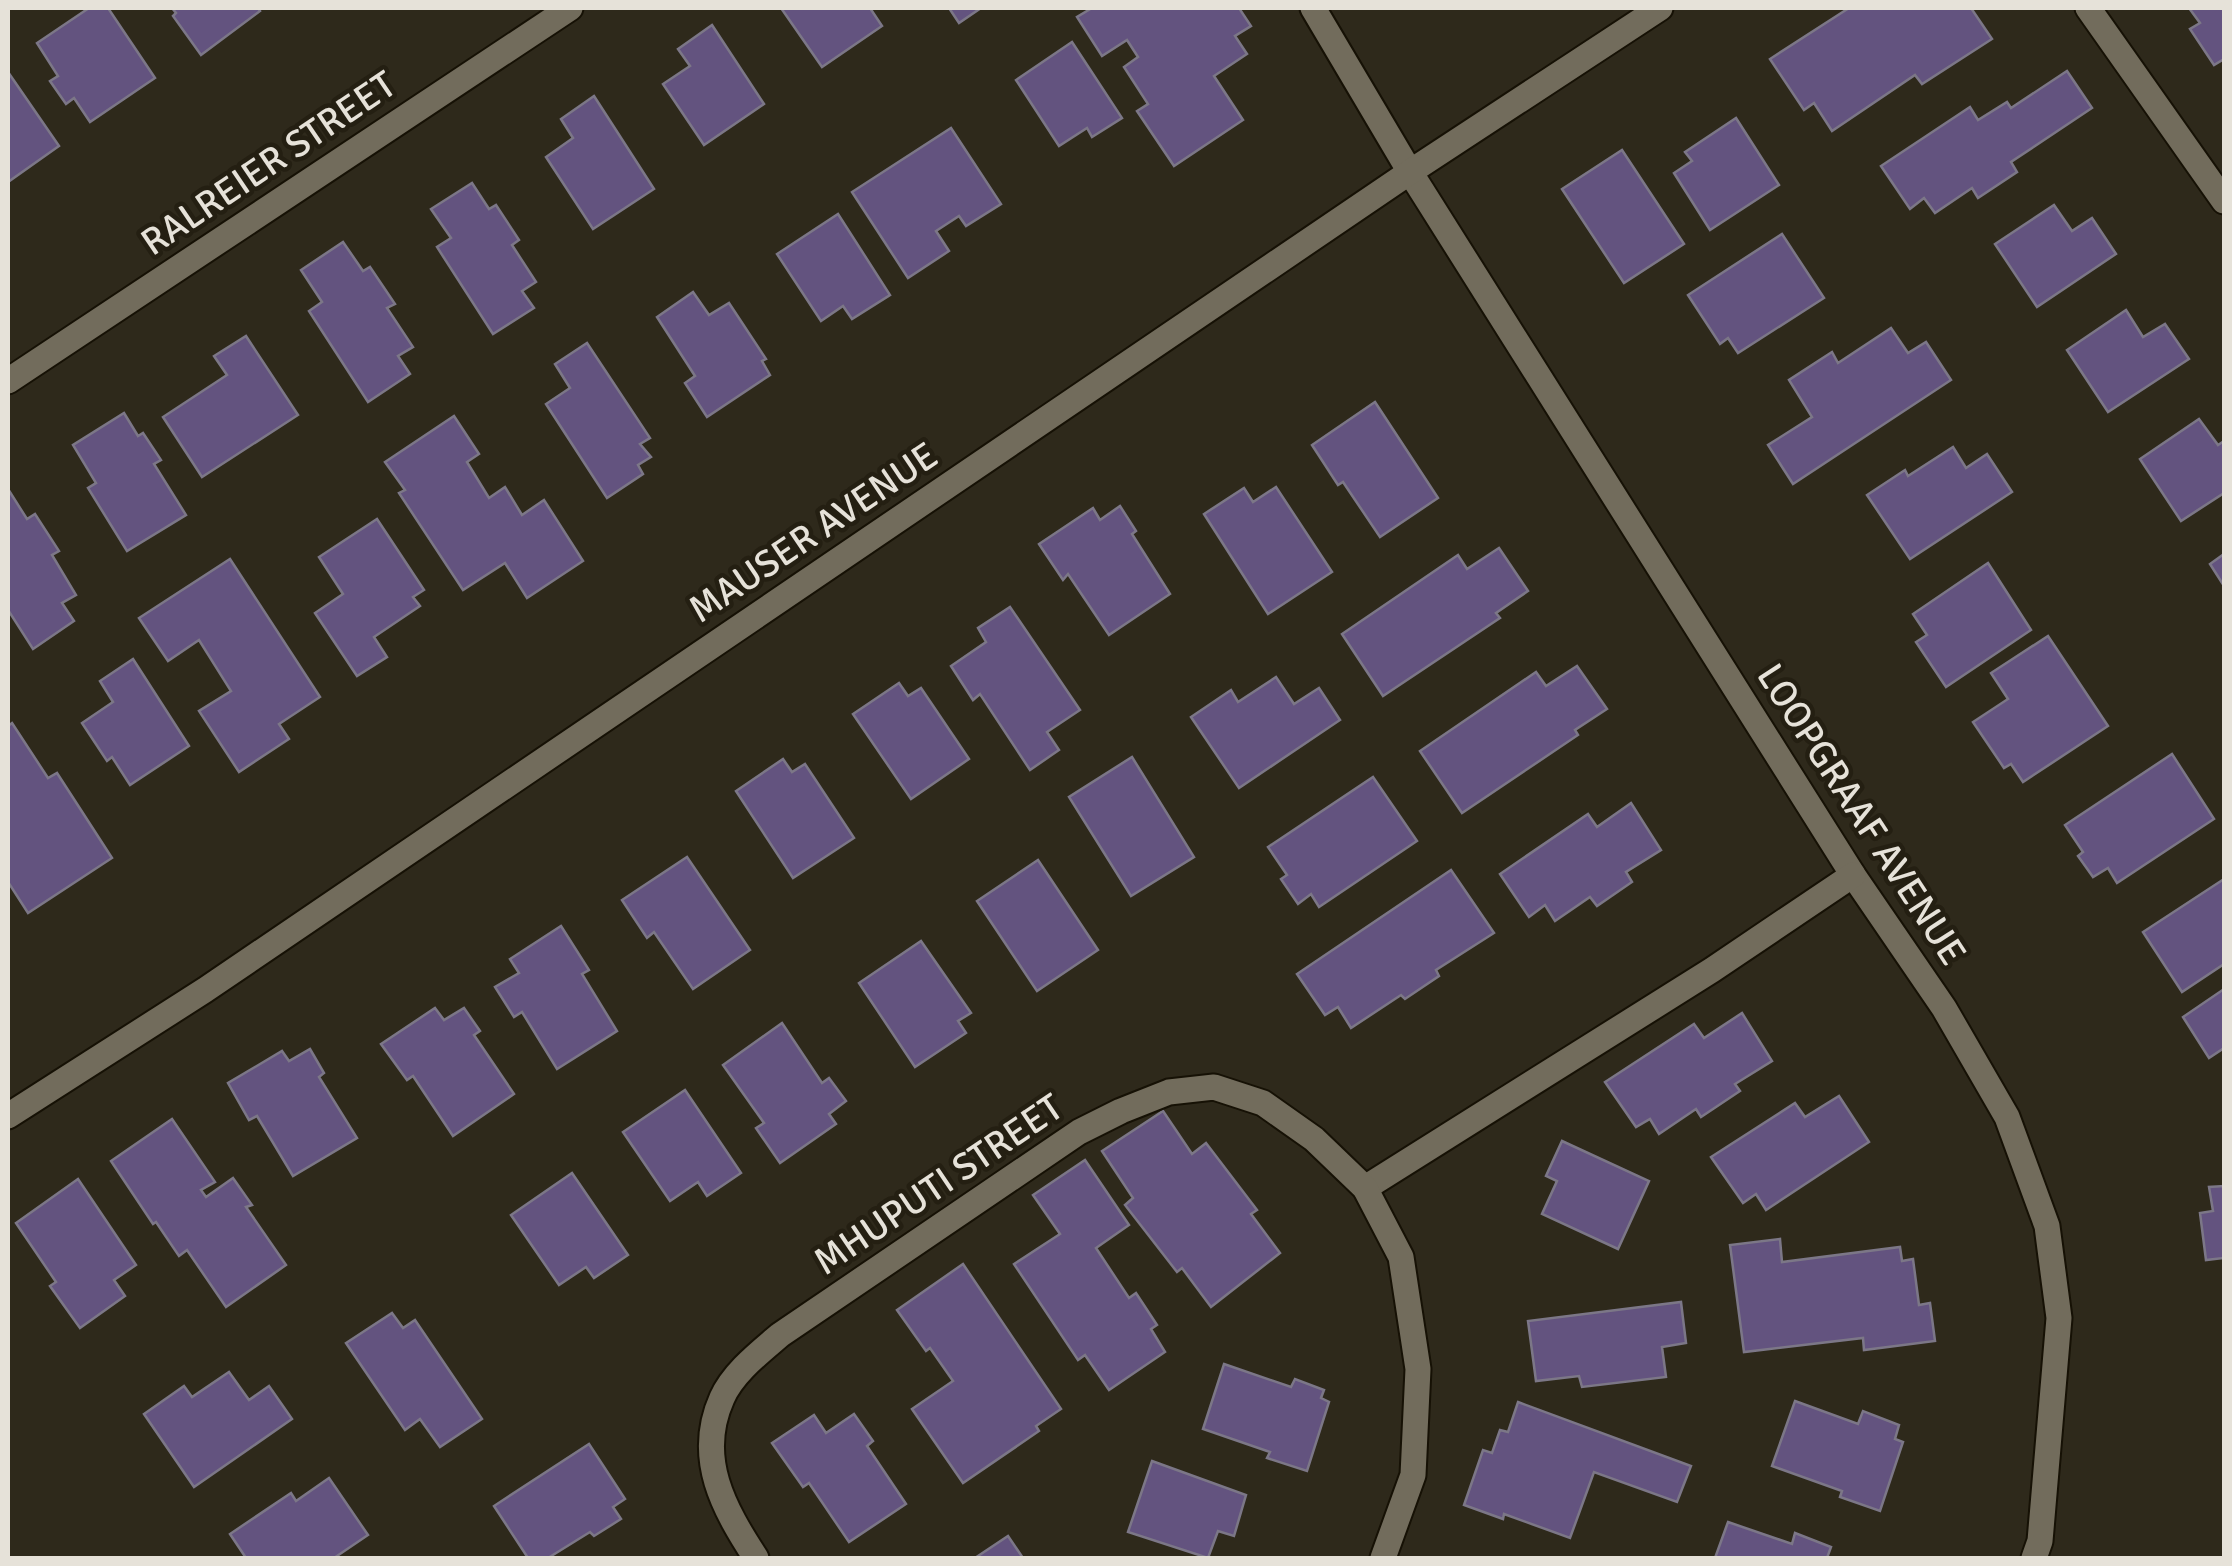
<svg xmlns="http://www.w3.org/2000/svg" width="2232" height="1566" viewBox="0 0 2232 1566" font-family="Signika,sans-serif">
  <style>
    .building { fill: #63537f; stroke: #7c7787; stroke-width: 2.5 }
    .lines { fill: none; stroke-linecap: round; stroke-linejoin: round }
    .minor-casing { stroke: #161105; stroke-width: 29 }
    .minor { stroke: #726c5c; stroke-width: 25 }
    .labels { text-anchor: middle; stroke-width: 9; stroke-linejoin: round; paint-order: stroke }
    .street-label { font-size: 38px; fill: #e6e2d9; stroke: #241f12 }
  </style>
  <rect width="100%" height="100%" fill="#2e291b"/>
  <g class="building">
    <polygon points="89,8 108,8 155,78 90,122 74,98 66,104 50,81 58,76 37,43"/>
    <polygon points="172,8 258,8 260,11 201,55 173,16 176,13"/>
    <polygon points="781,8 870,8 882,26 822,67"/>
    <polygon points="949,8 981,8 959,23"/>
    <polygon points="1092,8 1239,8 1251,26 1235,36 1247,54 1214,76 1243,120 1174,166 1137,111 1148,104 1124,67 1138,57 1127,40 1102,56 1077,17"/>
    <polygon points="1849,8 1971,8 1992,39 1922,84 1915,75 1832,131 1814,103 1804,110 1770,59"/>
    <polygon points="2189,8 2224,8 2224,59 2214,65 2190,29 2200,23"/>
    <polygon points="712,25 764,104 704,145 663,84 690,66 678,49"/>
    <polygon points="1072,42 1122,118 1092,137 1087,128 1059,146 1016,80"/>
    <polygon points="2067,71 2092,108 2011,162 2017,172 1978,198 1972,188 1935,213 1924,198 1910,209 1881,166 1970,107 1978,120 2007,102 2011,108"/>
    <polygon points="8,72 59,146 8,182"/>
    <polygon points="594,96 654,189 593,229 546,157 573,138 561,119"/>
    <polygon points="1736,118 1779,185 1710,230 1674,173 1692,161 1685,152"/>
    <polygon points="951,128 1001,204 966,226 959,216 936,231 949,251 908,278 852,192"/>
    <polygon points="1622,150 1684,244 1624,283 1562,189"/>
    <polygon points="472,183 489,209 496,205 519,240 512,245 536,282 522,291 534,308 493,334 437,247 451,238 431,209"/>
    <polygon points="2054,205 2072,231 2092,218 2116,254 2037,307 1995,244"/>
    <polygon points="838,214 890,295 852,319 843,306 821,321 777,254"/>
    <polygon points="1782,234 1824,298 1738,353 1728,338 1720,344 1688,295"/>
    <polygon points="343,242 363,271 370,267 395,304 387,308 413,347 398,356 410,374 368,402 309,311 322,302 301,270"/>
    <polygon points="693,292 709,315 729,303 766,359 762,361 770,375 707,417 685,383 695,376 657,317"/>
    <polygon points="2126,310 2143,337 2165,324 2189,359 2108,412 2067,350"/>
    <polygon points="1891,328 1908,353 1926,342 1951,380 1793,484 1768,445 1812,417 1789,380 1832,352 1838,363"/>
    <polygon points="246,336 298,415 202,477 163,417 227,375 214,356"/>
    <polygon points="587,343 650,438 640,444 651,457 638,465 643,474 607,498 546,404 570,388 555,364"/>
    <polygon points="1375,402 1438,498 1380,537 1343,482 1338,485 1312,445"/>
    <polygon points="124,413 138,436 143,433 161,460 154,464 186,515 127,551 88,488 96,483 73,445"/>
    <polygon points="454,416 479,454 467,462 489,498 505,487 522,515 544,500 583,561 527,598 505,563 463,590 399,493 405,490 385,462"/>
    <polygon points="2199,419 2218,445 2224,441 2224,493 2181,521 2140,459"/>
    <polygon points="1953,447 1966,468 1987,454 2012,492 1910,559 1867,495 1905,470 1908,476"/>
    <polygon points="1276,487 1332,572 1268,614 1204,514 1244,488 1253,502"/>
    <polygon points="8,489 27,519 35,514 59,551 52,555 76,595 62,603 74,621 33,649 8,610"/>
    <polygon points="1120,506 1136,531 1132,534 1170,594 1109,635 1068,574 1063,580 1039,544 1093,508 1100,520"/>
    <polygon points="377,519 424,590 413,597 420,606 374,637 387,657 357,676 315,613 343,594 319,557"/>
    <polygon points="1499,548 1528,591 1496,613 1500,618 1383,696 1342,634 1458,555 1467,569"/>
    <polygon points="2224,554 2224,586 2210,564"/>
    <polygon points="230,559 320,697 279,724 289,739 239,772 199,711 231,691 199,640 168,661 139,618"/>
    <polygon points="1988,563 2031,630 1946,687 1916,642 1927,635 1913,614"/>
    <polygon points="1010,607 1080,710 1047,732 1059,750 1030,770 980,694 973,700 951,666 986,642 978,628"/>
    <polygon points="2048,636 2108,726 2023,782 2011,764 2004,768 1973,722 2008,699 1991,673"/>
    <polygon points="133,659 189,746 130,785 112,757 107,761 82,723 113,702 100,681"/>
    <polygon points="1577,666 1607,709 1575,730 1578,735 1462,813 1420,751 1536,672 1546,686"/>
    <polygon points="1276,677 1294,704 1319,688 1340,720 1239,788 1191,717 1231,690 1238,702"/>
    <polygon points="899,683 908,696 921,688 969,759 911,799 853,714"/>
    <polygon points="12,723 48,778 57,773 112,858 28,913 8,882 8,726"/>
    <polygon points="2172,754 2214,819 2117,883 2108,868 2093,877 2078,856 2083,852 2065,825"/>
    <polygon points="1132,757 1194,857 1131,896 1069,797"/>
    <polygon points="783,759 792,772 805,764 854,838 793,878 736,791"/>
    <polygon points="1373,777 1417,841 1319,907 1311,894 1298,904 1281,879 1287,875 1268,847"/>
    <polygon points="1631,803 1661,850 1626,872 1632,882 1597,906 1590,897 1555,921 1545,905 1529,917 1500,874 1588,814 1597,827"/>
    <polygon points="687,857 750,950 693,989 654,932 647,938 622,900"/>
    <polygon points="1038,860 1098,950 1037,991 977,901"/>
    <polygon points="1451,870 1494,933 1436,970 1439,976 1405,999 1401,995 1351,1028 1338,1007 1325,1015 1297,974"/>
    <polygon points="2224,879 2224,964 2182,992 2143,932"/>
    <polygon points="561,926 589,970 582,974 617,1031 557,1069 522,1012 514,1017 495,987 519,973 510,959"/>
    <polygon points="921,941 971,1013 958,1021 966,1033 915,1067 859,983"/>
    <polygon points="2224,989 2224,1048 2209,1058 2183,1017"/>
    <polygon points="435,1008 444,1020 464,1008 480,1031 474,1035 514,1094 453,1136 413,1076 407,1080 381,1044"/>
    <polygon points="1742,1013 1772,1061 1735,1084 1740,1091 1701,1117 1696,1109 1659,1134 1650,1119 1636,1127 1605,1082 1694,1024 1704,1038"/>
    <polygon points="782,1023 822,1083 829,1078 846,1101 829,1114 836,1124 780,1163 756,1128 764,1123 723,1065"/>
    <polygon points="310,1049 324,1073 319,1077 357,1138 293,1176 257,1116 249,1120 228,1083 282,1051 289,1061"/>
    <polygon points="685,1090 741,1173 707,1196 698,1182 670,1201 623,1132"/>
    <polygon points="1839,1096 1869,1142 1766,1210 1756,1194 1743,1203 1711,1157 1795,1103 1805,1117"/>
    <polygon points="1163,1111 1192,1154 1206,1143 1257,1210 1251,1214 1280,1253 1211,1307 1182,1268 1177,1272 1125,1205 1133,1198 1102,1151"/>
    <polygon points="172,1119 215,1182 201,1190 206,1197 233,1178 252,1205 246,1207 286,1265 226,1307 187,1250 179,1256 156,1222 153,1224 111,1161"/>
    <polygon points="1562,1141 1649,1181 1618,1249 1542,1214 1557,1181 1546,1176"/>
    <polygon points="1085,1160 1129,1225 1096,1248 1129,1298 1136,1293 1157,1325 1151,1329 1165,1352 1109,1390 1085,1355 1078,1360 1014,1264 1060,1234 1033,1195"/>
    <polygon points="572,1173 628,1255 594,1278 586,1267 559,1285 511,1215"/>
    <polygon points="78,1179 136,1265 114,1280 125,1296 80,1328 50,1286 56,1282 16,1223"/>
    <polygon points="2224,1186 2224,1258 2206,1260 2200,1213 2213,1211 2209,1187"/>
    <polygon points="1780,1239 1782,1262 1900,1247 1902,1261 1913,1259 1919,1305 1930,1303 1935,1341 1864,1350 1863,1338 1744,1352 1730,1245"/>
    <polygon points="963,1264 1061,1409 1036,1426 1039,1431 963,1483 912,1409 953,1381 930,1348 926,1351 897,1310"/>
    <polygon points="1681,1302 1686,1343 1662,1347 1666,1377 1582,1387 1579,1376 1536,1381 1528,1321"/>
    <polygon points="392,1313 403,1328 415,1320 482,1419 440,1447 420,1419 405,1430 346,1343"/>
    <polygon points="1224,1364 1291,1387 1295,1379 1324,1390 1321,1398 1329,1402 1307,1471 1267,1458 1270,1452 1203,1429"/>
    <polygon points="229,1372 249,1400 269,1386 292,1419 194,1487 144,1414 184,1386 192,1397"/>
    <polygon points="1795,1401 1858,1424 1863,1411 1899,1425 1895,1439 1903,1442 1880,1511 1840,1497 1842,1491 1772,1466"/>
    <polygon points="1518,1402 1691,1466 1677,1502 1594,1472 1570,1538 1504,1514 1503,1519 1464,1505 1483,1450 1492,1453 1500,1430 1508,1432"/>
    <polygon points="854,1414 873,1441 867,1446 906,1504 849,1542 809,1483 803,1487 772,1443 814,1415 826,1433"/>
    <polygon points="589,1444 625,1499 613,1507 621,1519 594,1536 590,1532 548,1558 528,1558 494,1506"/>
    <polygon points="1152,1461 1246,1495 1234,1536 1218,1531 1208,1558 1128,1532"/>
    <polygon points="329,1478 368,1535 334,1558 246,1558 230,1534 291,1493 296,1501"/>
    <polygon points="1728,1522 1792,1544 1795,1533 1831,1547 1827,1558 1715,1558"/>
    <polygon points="1008,1536 1023,1558 975,1558"/>
  </g>
  <g class="lines">
    <g class="minor-casing">
      <g id="minor">
        <polyline points="1313,8 1410,172 1853,875 1944,1008 2007,1117 2047,1226 2059,1318 2040,1541 2034,1558"/>
        <polyline points="2088,8 2224,201"/>
        <polyline points="8,381 570,8"/>
        <polyline points="8,1116 205,990 1410,172 1660,8"/>
        <polyline points="1365,1188 1712,970 1853,875"/>
        <path d="M756,1558C724,1509 695,1458 722,1398C733,1373 759,1353 780,1335L1079,1132L1121,1111L1169,1092L1214,1087L1263,1103L1314,1139L1365,1188L1401,1257L1418,1369L1413,1475L1383,1558"/>
      </g>
    </g>
    <use href="#minor" class="minor"/>
  </g>
  <g class="labels">
    <g class="street-label">
      <text transform="translate(268 163) rotate(-34)" y="13">RALREIER STREET</text>
      <text transform="translate(813 532) rotate(-34)" y="13">MAUSER AVENUE</text>
      <text transform="translate(1862 814) rotate(57)" y="13">LOOPGRAAF AVENUE</text>
      <text transform="translate(938 1184) rotate(-34)" y="13">MHUPUTI STREET</text>
    </g>
  </g>
  <rect width="2232" height="1566" fill="none" stroke="#e6e2d9" stroke-width="20"/>
</svg>
